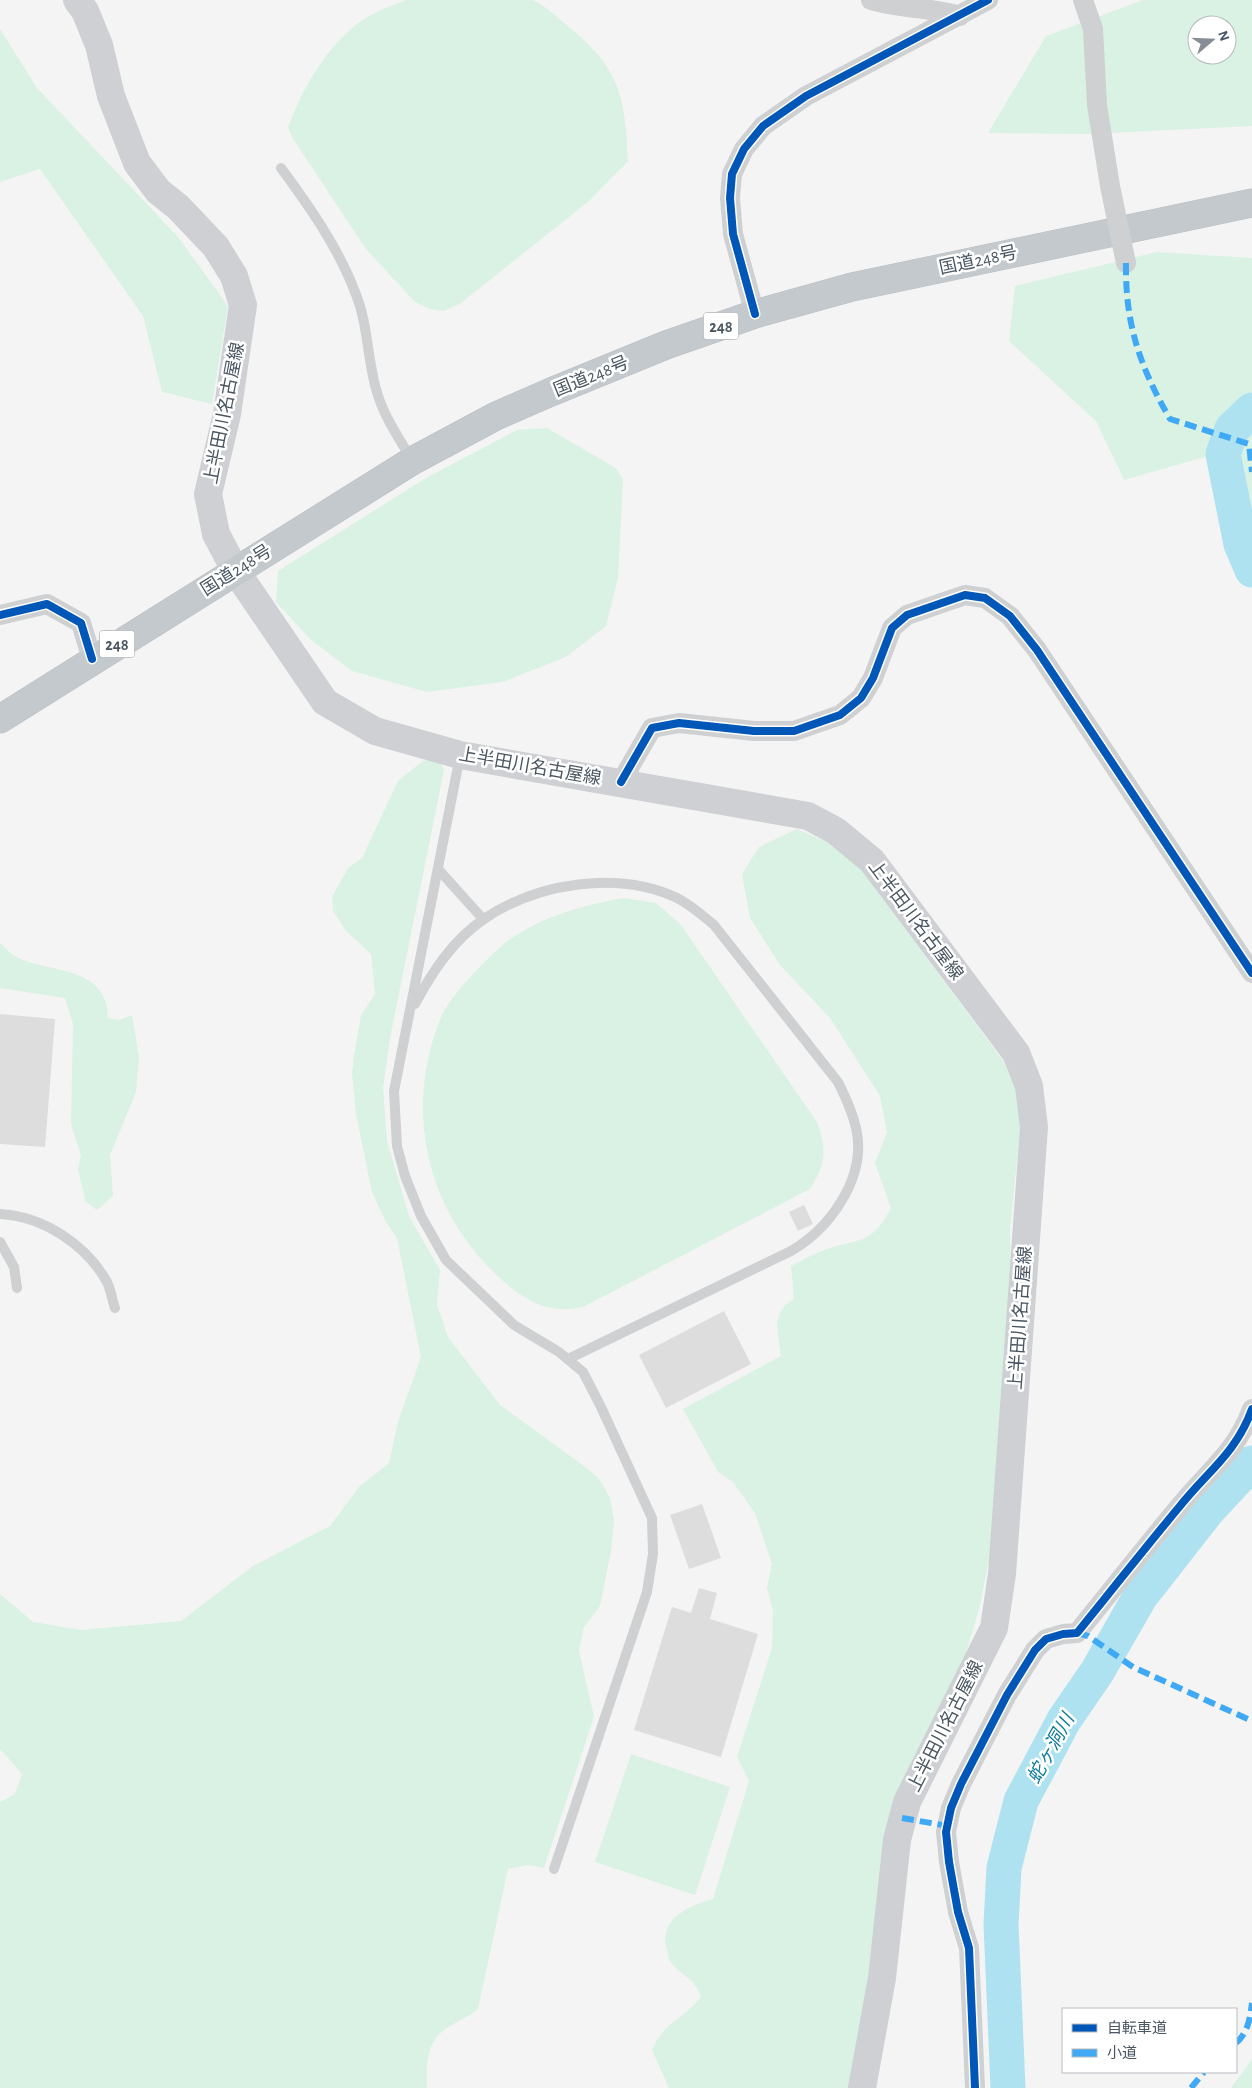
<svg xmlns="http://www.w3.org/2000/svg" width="1252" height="2088" viewBox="0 0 1252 2088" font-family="'Alegreya Sans','Noto Sans JP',sans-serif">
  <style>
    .green { fill: #d9f2e3; fill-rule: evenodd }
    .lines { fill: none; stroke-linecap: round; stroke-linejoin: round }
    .river { stroke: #aee2f0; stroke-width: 35 }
    .building { fill: #ddddde }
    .trunk-casing { stroke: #b9bec3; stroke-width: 29 }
    .service { stroke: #ced0d2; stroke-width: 10 }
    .minor { stroke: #ced0d2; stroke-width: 20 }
    .secondary { stroke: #ced0d4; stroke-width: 28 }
    .trunk { stroke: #c4c9cd; stroke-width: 28 }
    .minor-bridge { stroke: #ced0d2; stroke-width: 20 }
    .quiet { stroke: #3fa9f5; stroke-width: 6; stroke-dasharray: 12 6; stroke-linecap: butt }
    .cycleway-casing { stroke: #fff; stroke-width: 11 }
    .cycleway { stroke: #0057b8; stroke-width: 8 }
    .labels { text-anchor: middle; stroke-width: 5; stroke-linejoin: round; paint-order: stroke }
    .shield { fill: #fff; stroke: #808990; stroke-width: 1 }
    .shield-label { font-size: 16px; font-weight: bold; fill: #4a5661 }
    .street-label { font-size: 18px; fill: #4a5661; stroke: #fff }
    .water-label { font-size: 19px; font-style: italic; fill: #0c7c9b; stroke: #fff }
  </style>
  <rect width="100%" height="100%" fill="#f4f4f4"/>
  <g class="green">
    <path d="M406,0H533C547,7 558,18 570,28C621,70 625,97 628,161L589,201L461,303L444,311L430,309L415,302L366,249L293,139L288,128C300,93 323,53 352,28C367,15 388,7 406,0Z"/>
    <path d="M1143,0H1252V126L1089,134L988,133L1046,36ZM1197,25H1227V55H1197Z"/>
    <polygon points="0,29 37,88 178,237 228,306 212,404 162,392 143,316 40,169 0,182"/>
    <polygon points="1157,252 1252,258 1252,516 1215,454 1124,480 1096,421 1009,341 1015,286"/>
    <polygon points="547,428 616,468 623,479 618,578 606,626 566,657 502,682 427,692 352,671 310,639 276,602 278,571 426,478 517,430"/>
    <path d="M437,755L444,770L390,1038L383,1088L387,1141L409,1216L440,1270L437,1305L448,1337L500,1405L588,1469L600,1480L610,1498L614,1520L611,1551L600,1606L584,1627L579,1651L594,1717L544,1868L528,1865L508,1869L478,2009C466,2020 445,2025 436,2038C426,2051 426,2073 427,2088H0V1802L15,1794L22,1774L0,1749V1594L33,1622L81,1630L181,1621L253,1566L330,1526L359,1487L389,1463L398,1422L421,1357L397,1238L386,1222L372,1192L356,1114L352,1073L354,1056L361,1015L375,994L371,954L346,931L333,911L332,897L348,868L362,858L398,781L423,761Z"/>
    <path d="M797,829L841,848L861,869L1004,1062L1020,1099L1021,1121L1010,1229L1011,1301L993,1538L980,1606L963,1664L898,1800L864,2032L850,2088H669L652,2050C664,2020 686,2019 701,1996C693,1976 681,1977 670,1961C668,1958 668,1954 667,1950C658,1919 688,1906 713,1899L749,1781L737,1757L772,1648L773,1611L767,1588L772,1564L755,1513L733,1482L718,1472L683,1409L781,1356C778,1332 770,1313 794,1299L791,1266C804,1259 819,1251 833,1247C865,1239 874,1240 891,1208L875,1163L887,1132L880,1096L830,1018L780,965L750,918L742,874L759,847Z"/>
    <path d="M624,898L656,903L681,925L817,1122C827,1148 826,1165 810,1189L585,1306C552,1316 525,1301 501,1279C426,1212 403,1110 441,1017C449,997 488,957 505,943C539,917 583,905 624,898Z"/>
    <path d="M0,943C4,946 7,951 12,954C39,973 93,963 106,1003C108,1007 107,1014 108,1018L119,1020L132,1015L139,1057L136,1092L110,1155L113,1196L97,1210L86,1202L78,1170L81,1155L71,1124L73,1024L65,998L0,988Z"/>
    <polygon points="631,1754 730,1787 695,1895 595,1862"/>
    <polygon points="1252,2059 1252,2088 1231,2088"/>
  </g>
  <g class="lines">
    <g class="river">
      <polyline points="1252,410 1232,429 1223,454 1241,544 1252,570"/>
      <polyline points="1008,2088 1001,1924 1004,1868 1021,1801 1064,1720 1097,1672 1140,1597 1208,1510 1252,1463"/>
    </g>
  </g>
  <g class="building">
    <polygon points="0,1014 55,1019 45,1147 0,1144"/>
    <polygon points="804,1205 813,1224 798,1231 789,1212"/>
    <polygon points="724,1311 751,1364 666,1408 639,1355"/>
    <polygon points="702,1504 721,1558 689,1569 670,1515"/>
    <polygon points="699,1588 717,1593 710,1619 758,1634 721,1757 634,1730 672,1607 691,1613"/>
  </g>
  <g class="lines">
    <g class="trunk-casing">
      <polyline id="trunk" points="0,719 412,461 496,416 551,392 666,345 755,314 852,287 1252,203"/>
    </g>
    <g class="service">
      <path d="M281,168C309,206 338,247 355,292C368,323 367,357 376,389C383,415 398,437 412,460"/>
      <polyline points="460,756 394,1091 397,1146 405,1176 421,1216 446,1260 514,1325 559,1352 583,1372 601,1407 652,1518 653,1554 647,1592 554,1869"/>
      <polyline points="438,869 483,919"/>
      <path d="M415,1004C432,972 453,940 484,919C537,883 618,870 677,898C691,905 702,915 714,925L838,1082C846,1098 854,1115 857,1133C865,1180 829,1229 791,1251L568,1359"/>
      <path d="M0,1214C42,1216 86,1244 107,1282C111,1290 112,1300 115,1308"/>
      <polyline points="0,1242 14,1267 17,1288"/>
    </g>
    <g class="minor">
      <path d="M871,0C900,9 931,7 960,16"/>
      <polyline points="1083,0 1093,29 1097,105 1110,186"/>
      <polyline points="755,314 733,234 730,198 732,174 744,149 763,126 806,96 988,0"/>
      <polyline points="0,615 47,604 81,623 92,659"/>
      <polyline points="621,782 652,728 679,723 754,731 794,731 840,715 861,698 873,678 892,628 907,615 965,595 985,598 1010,616 1037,650 1252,973"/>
      <path d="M975,2088L969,1948L958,1912L949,1862L946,1832L951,1808L961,1784L1007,1695L1035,1650L1046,1639L1063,1634L1077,1633C1111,1591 1145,1548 1180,1506C1208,1471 1236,1453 1252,1409"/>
    </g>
    <polyline class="secondary" points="77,0 85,11 99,45 111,96 137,163 158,191 178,207 216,247 234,276 243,305 227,414 208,494 216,534 235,570 325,702 375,731 460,755 808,816 836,831 872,861 1016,1053 1029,1086 1034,1127 1002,1574 994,1628 907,1802 897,1840 882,1978 862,2088"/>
    <use href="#trunk" class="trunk"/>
    <polyline class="minor-bridge" points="1110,186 1126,263"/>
    <g class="quiet">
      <path d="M1126,263C1125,324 1140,367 1170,419L1249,444L1252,472"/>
      <polyline points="1077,1633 1088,1636 1133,1667 1252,1721"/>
      <polyline points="902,1818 948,1826"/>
      <path d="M1236,2043C1248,2033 1250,2018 1252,2003"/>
      <polyline points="1191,2088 1204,2072"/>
    </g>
    <g class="cycleway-casing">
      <g id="cycleway">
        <polyline points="755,314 733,234 730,198 732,174 744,149 763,126 806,96 988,0"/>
        <polyline points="0,615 47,604 81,623 92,659"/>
        <polyline points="621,782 652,728 679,723 754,731 794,731 840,715 861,698 873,678 892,628 907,615 965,595 985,598 1010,616 1037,650 1252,973"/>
        <path d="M975,2088L969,1948L958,1912L949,1862L946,1832L951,1808L961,1784L1007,1695L1035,1650L1046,1639L1063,1634L1077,1633C1111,1591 1145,1548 1180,1506C1208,1471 1236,1453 1252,1409"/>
      </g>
    </g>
    <use href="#cycleway" class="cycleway"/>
  </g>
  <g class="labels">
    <g class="shield">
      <rect x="703.5" y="312.5" width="35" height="27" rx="4"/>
      <rect x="99.5" y="630.5" width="35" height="27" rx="4"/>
    </g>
    <g class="shield-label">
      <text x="721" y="332">248</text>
      <text x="117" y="650">248</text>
    </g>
    <g class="street-label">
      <text transform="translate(978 260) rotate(-12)" y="6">国道248号</text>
      <text transform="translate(591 376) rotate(-22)" y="6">国道248号</text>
      <text transform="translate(224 413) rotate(-79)" y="6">上半田川名古屋線</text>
      <text transform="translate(236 570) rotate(-32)" y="6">国道248号</text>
      <text transform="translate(530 766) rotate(10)" y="6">上半田川名古屋線</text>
      <text transform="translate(916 920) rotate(53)" y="6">上半田川名古屋線</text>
      <text transform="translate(1020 1318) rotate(-86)" y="6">上半田川名古屋線</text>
      <text transform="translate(945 1726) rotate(-63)" y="6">上半田川名古屋線</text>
    </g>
    <g class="water-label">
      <text transform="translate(1050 1748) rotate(-61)" y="7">蛇ヶ洞川</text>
    </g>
  </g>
  <rect x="1062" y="2008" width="175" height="65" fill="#ffffff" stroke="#b7bbc0"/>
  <rect x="1072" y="2024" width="25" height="8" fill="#0057b8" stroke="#b7bbc0"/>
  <text x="1107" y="2033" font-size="15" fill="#4a5661">自転車道</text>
  <rect x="1072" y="2049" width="25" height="8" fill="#3fa9f5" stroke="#b7bbc0"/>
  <text x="1107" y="2058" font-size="15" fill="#4a5661">小道</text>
  <g transform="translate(1212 40) rotate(71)"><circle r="24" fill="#ffffff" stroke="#b7bbc0"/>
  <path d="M0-4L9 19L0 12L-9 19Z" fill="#868d94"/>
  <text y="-8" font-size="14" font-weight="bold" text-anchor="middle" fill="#4a5661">N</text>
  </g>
</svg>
